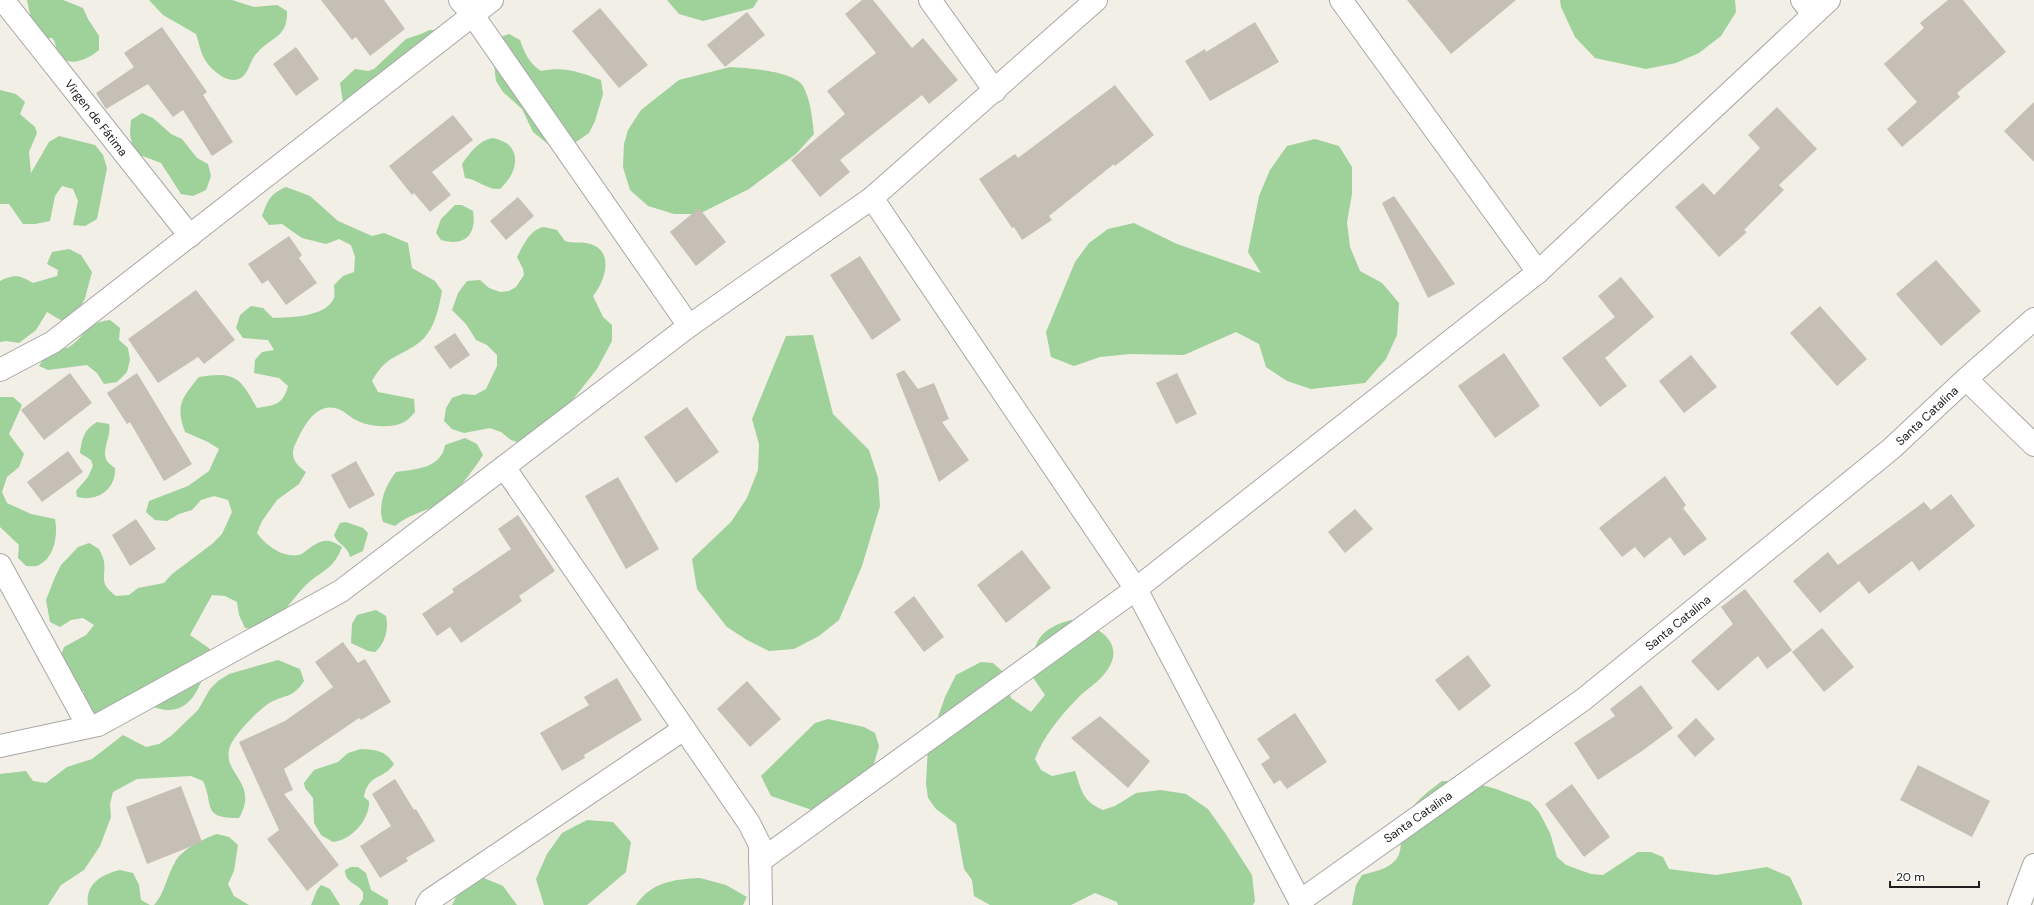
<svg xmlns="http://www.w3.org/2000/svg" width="2034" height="905" viewBox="0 0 2034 905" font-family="'DM Sans',sans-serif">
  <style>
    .forest { fill: #9fd19a }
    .building { fill: #c6bfb5 }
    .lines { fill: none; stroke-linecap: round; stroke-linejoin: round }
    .minor-casing { stroke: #a7a7a7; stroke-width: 24 }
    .minor { stroke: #fff; stroke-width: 22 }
    .labels { text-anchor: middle; stroke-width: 4; stroke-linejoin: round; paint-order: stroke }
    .street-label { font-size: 12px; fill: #202020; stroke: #fff }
  </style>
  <rect width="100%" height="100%" fill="#f1efe6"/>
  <g class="forest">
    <path d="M27,0H63L83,8L88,19L99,36V50C90,58 69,69 59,55C55,50 57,43 52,38H40L28,18L30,14Z"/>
    <path d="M149,0H232L254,7L277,5L287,11C288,38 272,36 257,53C251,59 250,68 245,74C233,90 210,70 204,58C200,51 199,42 196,34L163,15Z"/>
    <polygon points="667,0 758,0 753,8 703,21 679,14"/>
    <polygon points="1560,0 1735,0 1736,12 1721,36 1699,53 1676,63 1646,69 1595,58 1575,37 1561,7"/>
    <path d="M429,30H435L436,39L343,103L340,83L355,69L368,71L374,69L406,39C414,36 421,35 429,30Z"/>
    <path d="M509,34L520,40C525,54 529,63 541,71C563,66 580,72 601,80L603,94L595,121L589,133L566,149H554L533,132L522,109L503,92L496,81L494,65L497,38Z"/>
    <path d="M730,67C747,68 794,71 803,86C811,101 812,118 814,134L796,154L749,189L699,214H674L648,206L630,190L623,167L624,144L628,130L641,110L679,80Z"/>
    <polygon points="0,90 16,94 25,102 20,114 35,127 37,133 29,152 31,173 49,142 59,136 95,145 103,155 107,168 97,219 85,226 73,225 78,201 73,189 62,186 55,196 50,221 35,224 23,224 9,204 0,204"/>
    <polygon points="142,113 153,118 171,134 182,139 197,158 208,164 211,176 206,190 193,196 181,194 161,163 140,155 132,145 130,134 131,120"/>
    <path d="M492,138C524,143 519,172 500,189C486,190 478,179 465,178L462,164C470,153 478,141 492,138Z"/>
    <polygon points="1315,139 1339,146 1352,167 1352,194 1347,222 1350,247 1360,271 1382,283 1399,303 1397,335 1386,359 1365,383 1311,389 1287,381 1266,367 1259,344 1236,332 1184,355 1130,354 1100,357 1074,366 1051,357 1046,332 1075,262 1089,243 1108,229 1134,223 1177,244 1261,273 1248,252 1259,196 1270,170 1287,146"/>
    <path d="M286,187L310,196L338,221L372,236L384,233L408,243L412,268L435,281L442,291C439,307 435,329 421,341C400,358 388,353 372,381L378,392L414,399L415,412C412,415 409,419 406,421C394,429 368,427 356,420C348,416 344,410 335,408C313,403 301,432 294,447C290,459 298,466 306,472L299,484L277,500L262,521L257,533C265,545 283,558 299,555C301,555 304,552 307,550C321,540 326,537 342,547C333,571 321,570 305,586C292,599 276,626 257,629C253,629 248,628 245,628L239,615L237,602L225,596L212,595L190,635L210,649C206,671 197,711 168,710C151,709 152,701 133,708L130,721L104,725L84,704V692L55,671L64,647L86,635L94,625L83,618L71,620L60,627L50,622L46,600L55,577L61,565L78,547L89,543L99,549C101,553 103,557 104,561C106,580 98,582 116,596L129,595L138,588L164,583L172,574L212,544L222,534L232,512L228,500L214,496L201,500L192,510L179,514L167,521L155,520L146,512L149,501L188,486L209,471L219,449L208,442L185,432C175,405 182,398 199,377C235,371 240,377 257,408C275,405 283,405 288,386L279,378L254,373L255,360L262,352L274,350L268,340L243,338L236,328L240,315L251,306L263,308L273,318C290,317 325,318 334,298C335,294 334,288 334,285L343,276L354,272L355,257L351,245L339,239L326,244L302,238L282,224L269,225L262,216C268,200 270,194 286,187Z"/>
    <path d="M455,205H462L473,211C477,235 464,247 441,240L436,233L441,219Z"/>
    <path d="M544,227L557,230L565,241C573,244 582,241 590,244C615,251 605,282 593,296L603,317L612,325V341L597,369L563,412L523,444L511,440L501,432L490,428L464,433L452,429L444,421L446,408L452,398L463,394L475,395L486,389L497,366V355L487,345L476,340L466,324L452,310L458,293L467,281L480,280L489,288L500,292L509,291L516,287L524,275L523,269L517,257C523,246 530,229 544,227Z"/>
    <path d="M69,249L81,255L92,272L85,298L76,317L64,322L47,312L36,330L19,343L6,341L0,342V281C14,274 20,275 33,283L57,276L58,270L47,264L52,252Z"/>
    <path d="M110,320L120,328L119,340L128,348L130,360L127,372L117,382L104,384L97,373L87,365L48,370L39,366C43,359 49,351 57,349C61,348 66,349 69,347C88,335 81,324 110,320Z"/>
    <polygon points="813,335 833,414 869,450 878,478 880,506 862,566 839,620 819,636 794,649 769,651 747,640 727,627 697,589 692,559 731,522 747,498 758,470 759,444 752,419 786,336"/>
    <path d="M0,397H13L22,405L9,434L24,454L19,467L7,477L2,492L7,503L31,514L55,519C58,534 55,557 39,565C36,567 30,566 26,566L18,558L19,545L0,527Z"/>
    <path d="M97,422L109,424C112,435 102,448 106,459C107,462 112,466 115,468C116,490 97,502 77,497L76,491L88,477L93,466L91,460L80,453C82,438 84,430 97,422Z"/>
    <path d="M465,438L477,444L483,455C477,465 455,495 445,501C429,511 410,513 395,526L383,522C377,506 386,484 396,472C415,469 441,469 445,445Z"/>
    <path d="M346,522L363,528L368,533L363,551L350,557C348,546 337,544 334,535L340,523Z"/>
    <path d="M376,610L386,616C389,629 385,644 375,652L368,651L351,643L352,624L357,615Z"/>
    <path d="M1071,620C1095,624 1126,641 1108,669C1101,681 1086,689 1077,699C1061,715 1043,737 1035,759L1041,770L1052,776L1075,771C1082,791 1082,801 1103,810L1115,806L1136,793L1161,790L1186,794L1208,809L1225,833L1252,875L1255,901L1253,905H1118L1117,902L1095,893L1071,905H990L974,896L972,880L964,869L956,824L936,809L928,798L926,784L928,745L945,697L956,675L981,662L993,663L1002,671L1011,698L1031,712L1045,695L1030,673C1034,642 1038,629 1071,620Z"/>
    <path d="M278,660L300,669L304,681C293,698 287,694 271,702C259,709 231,737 229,750C224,775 259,783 239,818C201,819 214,804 203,781L191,776L137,779L113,792L110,804L111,817L100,846L84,870L61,885L48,905H0V774L26,771L33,781L46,783L67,767L92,759L123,735L146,747L159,744L171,736L198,710L210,689L218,681L229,674Z"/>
    <polygon points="828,719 864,727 875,733 879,746 871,774 818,812 771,796 761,776 815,723"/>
    <path d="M361,749C376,750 385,750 394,764C384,780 368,773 364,797L369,801C370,819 352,840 333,842L321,835L314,823L313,798L305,788L304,783L314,770L338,762L348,753Z"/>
    <path d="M1442,781H1468L1496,789L1530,802L1539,812L1550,833L1557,857L1566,865L1591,874L1603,875L1638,852H1651L1663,857L1669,869L1716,875L1767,867L1790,877L1802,902V905H1352L1356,885L1362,875C1376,871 1396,868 1400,851C1402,843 1398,837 1402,827C1410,804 1424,795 1442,781Z"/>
    <polygon points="587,820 613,822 631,842 626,872 587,905 544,905 536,879 547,854 562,833"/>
    <path d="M217,834L229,837L238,845L234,871L228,884L234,896L249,905H154C165,893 166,878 174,864C181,849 203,839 217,834Z"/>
    <path d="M351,867H358L366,873L371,890L388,900V905H359L363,899V892C357,883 345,883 345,870Z"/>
    <path d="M120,870L133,873L139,885L141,900L150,905H88C85,884 102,874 120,870Z"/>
    <polygon points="479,876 503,886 517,905 452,905 459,891"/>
    <path d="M700,878L726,885L747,897L743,905H636C651,882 675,879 700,878Z"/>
    <polygon points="321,885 330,889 340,905 311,905 317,890"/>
  </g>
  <g class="building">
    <polygon points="321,0 384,0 405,29 370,56 356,37 352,40"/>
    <polygon points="862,0 873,0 912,48 923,38 958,80 929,104 922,95 840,160 850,172 820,197 791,160 845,114 827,91 876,53 845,14"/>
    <polygon points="1407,0 1516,0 1451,54"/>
    <polygon points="1948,0 1963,0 2006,52 1957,93 1960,97 1902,147 1887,129 1917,102 1884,64 1924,28 1920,23"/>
    <polygon points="600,8 648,65 619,88 572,31"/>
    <polygon points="747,12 765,35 725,67 707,45"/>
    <polygon points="1255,22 1279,62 1210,101 1185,61 1205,49 1206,52"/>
    <polygon points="162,27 207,92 203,95 233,142 212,156 183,110 173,117 148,84 106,109 96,93 134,67 124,53"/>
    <polygon points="296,47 319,79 296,96 273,64"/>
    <polygon points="1115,85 1154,135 1115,166 1114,164 1049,216 1052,220 1022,240 1014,227 1012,228 979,179 1015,154 1018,158"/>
    <polygon points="2034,102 2034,162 2004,131"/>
    <polygon points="1777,107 1817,149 1779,185 1784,190 1744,230 1747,232 1719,257 1675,207 1703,183 1714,195 1760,148 1748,135"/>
    <polygon points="453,115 473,140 432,172 451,195 430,212 414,193 412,195 389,166"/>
    <polygon points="1394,196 1455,284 1428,298 1382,203"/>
    <polygon points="518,197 534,216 506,240 490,221"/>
    <polygon points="699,208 726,242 696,266 670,232"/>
    <polygon points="289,236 302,255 299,258 317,283 286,305 268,280 262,284 248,264"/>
    <polygon points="860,256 901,320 872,340 830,275"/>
    <polygon points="1936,260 1981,311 1941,346 1896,294"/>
    <polygon points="1621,277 1654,317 1605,358 1627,386 1600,407 1562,358 1615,317 1598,296"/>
    <polygon points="196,290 235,340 204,364 198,357 158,383 128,339"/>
    <polygon points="1820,306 1867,359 1837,386 1790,333"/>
    <polygon points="455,333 470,355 450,369 434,347"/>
    <polygon points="1504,353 1540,406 1495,438 1458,386"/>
    <polygon points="1691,355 1717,387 1684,413 1659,381"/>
    <polygon points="904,370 918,389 934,383 949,419 942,422 969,460 939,482 896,374"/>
    <polygon points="70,373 92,403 44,440 21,410"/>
    <polygon points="137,373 192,464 164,481 130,422 127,424 107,393"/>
    <polygon points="1177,373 1197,414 1176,424 1156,383"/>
    <polygon points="687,407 719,452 676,483 644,437"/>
    <polygon points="68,451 83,472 42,502 27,482"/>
    <polygon points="356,461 375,495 349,509 331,475"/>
    <polygon points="1665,476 1686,505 1683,508 1707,539 1684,556 1670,537 1644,558 1635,547 1622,557 1599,528"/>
    <polygon points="618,477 659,549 626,569 585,496"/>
    <polygon points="1951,494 1975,526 1919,571 1912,561 1869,594 1859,581 1820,613 1793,581 1828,552 1838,565 1924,502 1931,510"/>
    <polygon points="1355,509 1373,529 1345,553 1328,532"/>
    <polygon points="518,515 555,571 519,596 522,601 461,643 450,627 437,636 422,614 454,592 452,589 511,549 498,529"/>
    <polygon points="136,519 156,549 130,566 112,535"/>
    <polygon points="1022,550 1051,588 1006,623 977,585"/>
    <polygon points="1745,589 1792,650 1767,669 1758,656 1718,691 1691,661 1733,624 1721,607"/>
    <polygon points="914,596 944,637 924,652 894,612"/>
    <polygon points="1822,628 1854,667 1824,692 1792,652"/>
    <polygon points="343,642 358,663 365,659 391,702 361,720 359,718 284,769 293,790 284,794 339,865 307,891 267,839 279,830 239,742 285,721 333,687 315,662"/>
    <polygon points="1468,655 1491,686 1459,711 1435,680"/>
    <polygon points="617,678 642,720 584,755 585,758 562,771 540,733 589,705 584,697"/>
    <polygon points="747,681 781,719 750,747 717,709"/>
    <polygon points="1641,685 1673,728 1642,751 1598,780 1574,743 1615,716 1610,709"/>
    <polygon points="1295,713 1327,762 1287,789 1280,780 1274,784 1261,764 1270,758 1257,739"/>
    <polygon points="1100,716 1150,761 1128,788 1071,738"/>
    <polygon points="1696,718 1715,739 1695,757 1677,736"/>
    <polygon points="1918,765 1990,801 1972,837 1900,800"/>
    <polygon points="395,779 414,810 416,809 435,841 406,858 408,861 380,878 360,846 391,826 372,794"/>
    <polygon points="1572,784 1610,837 1584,857 1545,804"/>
    <polygon points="181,786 202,842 147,864 126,807"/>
  </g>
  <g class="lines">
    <g class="minor-casing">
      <g id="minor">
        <polyline points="3,0 190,236"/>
        <polyline points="460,0 472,14 689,326"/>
        <polyline points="930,0 995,91"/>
        <polyline points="1341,0 1538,272"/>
        <polyline points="1802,0 1813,14"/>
        <polyline points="872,198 1136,589 1302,905"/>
        <polyline points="0,370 53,342 492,0"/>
        <polyline points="1966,379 2034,445"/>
        <polyline points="504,467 749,823 760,845 761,905"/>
        <polyline points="0,565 88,726"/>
        <polyline points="0,746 98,725 341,591 689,326 872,198 1096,0"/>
        <polyline points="760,861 1136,589 1538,272 1829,0"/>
        <polyline points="1300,901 1584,699 1891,449 1966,379 2034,319"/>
        <polyline points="427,905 430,900 684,729"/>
        <polyline points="2019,905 2034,865"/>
      </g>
    </g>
    <use href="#minor" class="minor"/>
  </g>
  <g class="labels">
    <g class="street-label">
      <text transform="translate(96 118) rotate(52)" y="4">Virgen de Fátima</text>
      <text transform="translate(1927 416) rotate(-43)" y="4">Santa Catalina</text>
      <text transform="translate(1678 623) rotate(-39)" y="4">Santa Catalina</text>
      <text transform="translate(1418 817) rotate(-35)" y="4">Santa Catalina</text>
    </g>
  </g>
  <path d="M1890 881v6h89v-6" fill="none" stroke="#202020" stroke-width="2"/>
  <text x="1896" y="881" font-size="12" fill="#202020" stroke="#ffffff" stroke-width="3" paint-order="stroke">20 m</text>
</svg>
